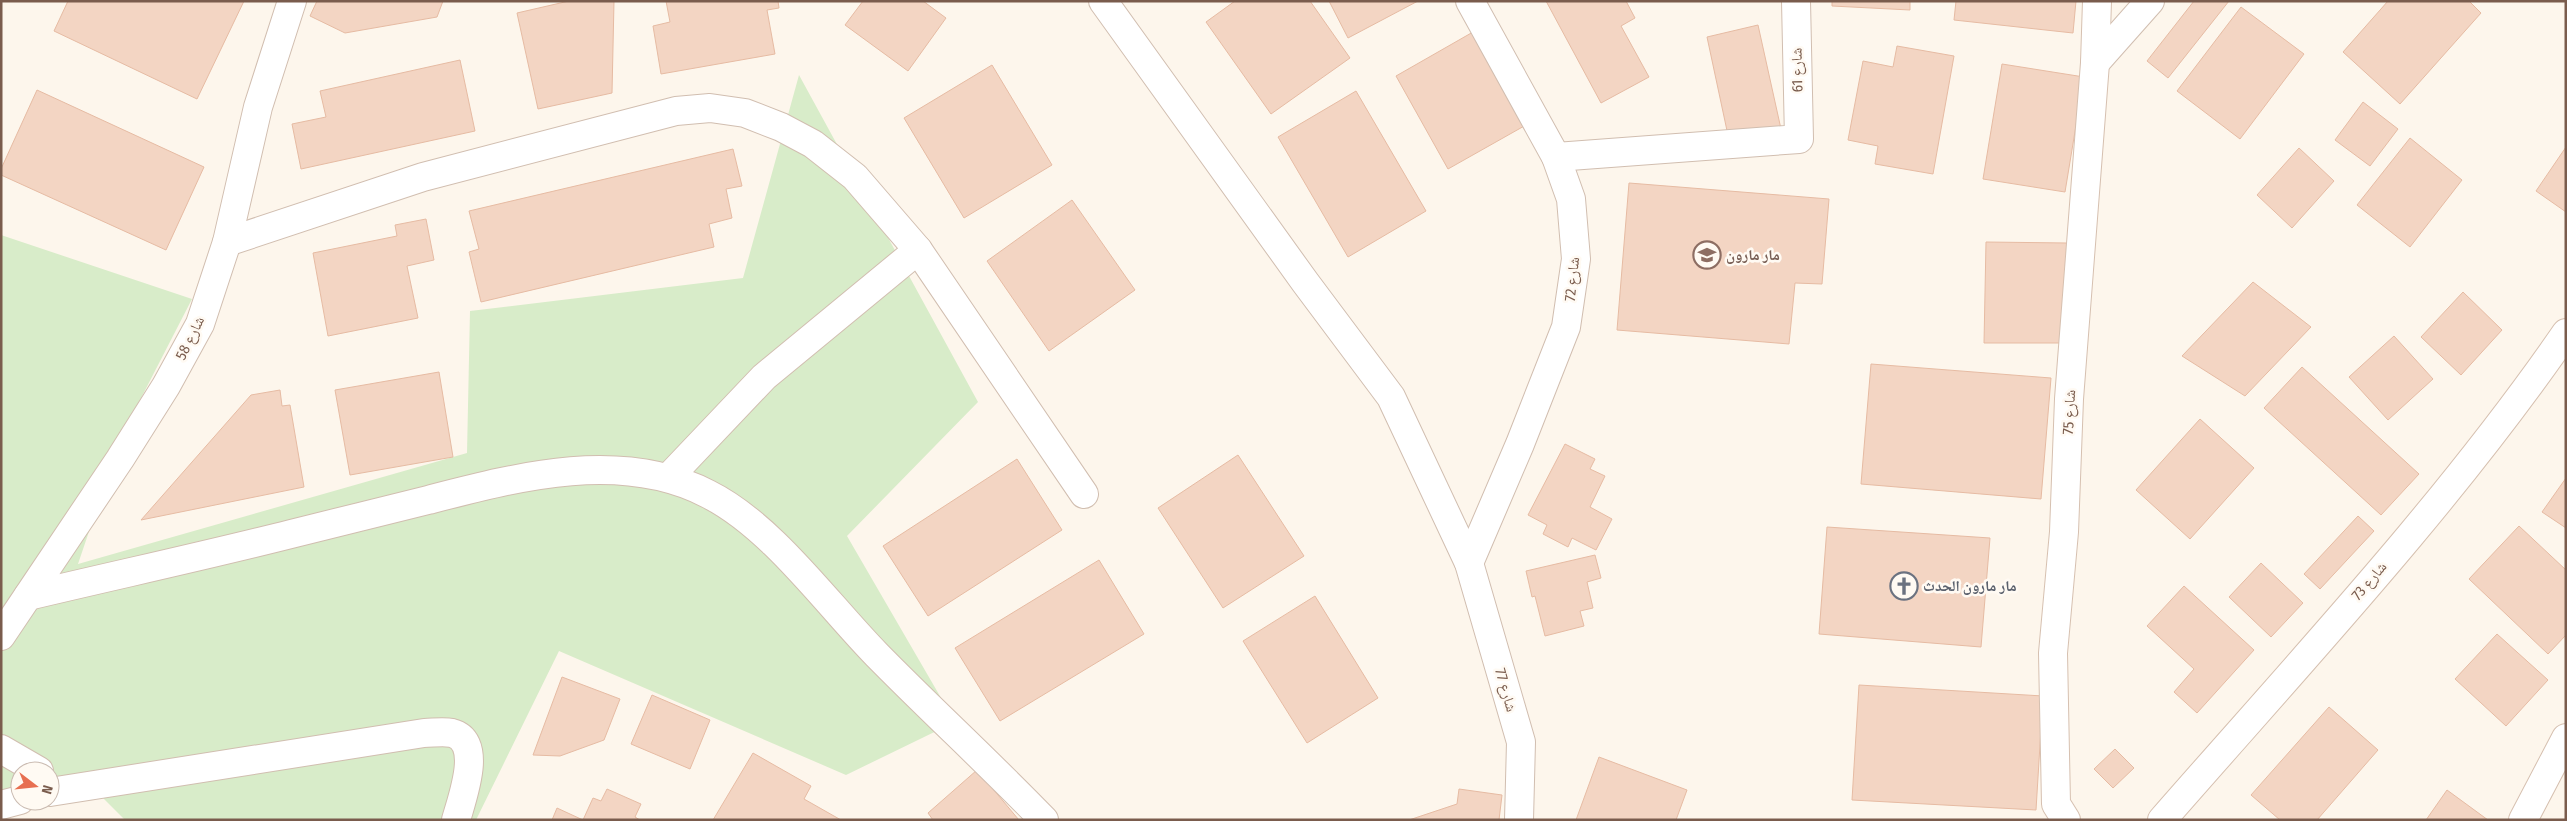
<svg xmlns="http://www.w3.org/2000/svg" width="2567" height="821" viewBox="0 0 2567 821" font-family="'Fira Sans Condensed','Noto Naskh Arabic',sans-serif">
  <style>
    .green { fill: #d8ecc9 }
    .building { fill: #f3d5c3; stroke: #e6bba3 }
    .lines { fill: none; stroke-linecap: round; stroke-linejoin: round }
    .street-casing { stroke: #d1beb0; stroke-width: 30 }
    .secondary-casing { stroke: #d6c0b0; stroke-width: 30 }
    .street { stroke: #fff; stroke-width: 28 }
    .secondary { stroke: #fff; stroke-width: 28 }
    .labels { text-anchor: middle; stroke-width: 5; stroke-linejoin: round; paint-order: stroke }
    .street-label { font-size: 15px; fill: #7a5c4d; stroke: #fffaf3 }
    .education-label { font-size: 15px; font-weight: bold; fill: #785e54; stroke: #fffaf3; text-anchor: start }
    .worship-label { font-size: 15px; font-weight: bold; fill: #5b616d; stroke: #fffaf3; text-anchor: start }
  </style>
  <rect width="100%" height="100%" fill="#fdf6ec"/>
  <polygon class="green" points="799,75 978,402 847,536 955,722 846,775 559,651 476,820 125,820 89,784 50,787 20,771 20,789 1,790 1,235 192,299 121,437 78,564 467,453 470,311 743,278"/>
  <g class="building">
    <polygon points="68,1 244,1 197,99 54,31"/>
    <polygon points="317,1 443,1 437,17 345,33 310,16"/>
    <polygon points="569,1 614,1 612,93 538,109 517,13"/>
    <polygon points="666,1 778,1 779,8 767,10 775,54 661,74 653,26 670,22"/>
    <polygon points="863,1 923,1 946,18 908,71 845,25"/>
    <polygon points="1235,1 1310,1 1350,58 1271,114 1206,22"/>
    <polygon points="1329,1 1418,1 1348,38"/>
    <polygon points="1546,1 1626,1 1635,18 1621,26 1649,77 1601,103"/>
    <polygon points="1832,1 1910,1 1910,10 1832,6"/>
    <polygon points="1956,1 2076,1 2073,33 1954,20"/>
    <polygon points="2194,1 2229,1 2168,78 2147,61"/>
    <polygon points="2388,1 2469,1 2481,13 2400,104 2343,52"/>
    <polygon points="2241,7 2304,54 2240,139 2177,91"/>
    <polygon points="1758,25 1781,129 1729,140 1707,37"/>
    <polygon points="1473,32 1526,125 1448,169 1396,76"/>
    <polygon points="1897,46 1954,56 1933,174 1875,164 1878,146 1848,140 1863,61 1893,67"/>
    <polygon points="460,60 475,131 301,169 292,124 326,117 320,91"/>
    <polygon points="2002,64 2084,77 2065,192 1983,179"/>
    <polygon points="992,65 1052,165 964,218 904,118"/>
    <polygon points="37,90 204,167 166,250 1,175 1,169"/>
    <polygon points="1356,91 1426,211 1348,257 1278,137"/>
    <polygon points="2363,102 2398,129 2370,166 2335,140"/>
    <polygon points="2410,138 2462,180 2410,247 2357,205"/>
    <polygon points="2566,147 2566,212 2536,191"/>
    <polygon points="2299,148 2334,181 2292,228 2257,195"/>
    <polygon points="733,149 742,186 726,189 732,218 709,224 714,247 481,302 469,252 479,249 469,211"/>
    <polygon points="1629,183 1829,199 1822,284 1795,283 1789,344 1617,330"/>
    <polygon points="1072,200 1135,290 1049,351 987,261"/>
    <polygon points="426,219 434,260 407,266 418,318 328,336 313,253 397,236 395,225"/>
    <polygon points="1986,242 2067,243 2066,343 1984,343"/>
    <polygon points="2253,282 2311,327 2245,396 2182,356"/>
    <polygon points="2463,292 2502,330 2461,375 2421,337"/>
    <polygon points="2394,336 2433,379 2388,420 2349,377"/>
    <polygon points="1871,364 2051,378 2041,499 1861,484"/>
    <polygon points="2302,367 2419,474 2381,515 2264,408"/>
    <polygon points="439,372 453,457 350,475 335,390"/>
    <polygon points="280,390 282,406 290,405 304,487 141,520 251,395"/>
    <polygon points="2200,419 2254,468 2190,539 2136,490"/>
    <polygon points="1565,444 1595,459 1590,469 1605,476 1590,507 1612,519 1596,550 1572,538 1568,547 1543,534 1547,525 1528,515"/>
    <polygon points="1238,455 1304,556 1223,608 1158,508"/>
    <polygon points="1017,459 1062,530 928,616 883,546"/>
    <polygon points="2566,478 2566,528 2542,512"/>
    <polygon points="2358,516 2374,531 2320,589 2304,574"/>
    <polygon points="2519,526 2566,570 2566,635 2548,654 2469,579"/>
    <polygon points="1827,527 1990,538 1981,647 1819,634"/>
    <polygon points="1595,555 1601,578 1587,582 1593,608 1580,611 1584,626 1545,636 1535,596 1532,597 1526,571"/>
    <polygon points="1099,560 1144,634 1000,721 955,648"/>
    <polygon points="2261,563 2303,603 2271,637 2229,597"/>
    <polygon points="2184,586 2254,650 2197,713 2174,692 2194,669 2147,626"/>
    <polygon points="1315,596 1378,698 1307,743 1243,641"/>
    <polygon points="2497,634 2548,680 2506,726 2455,679"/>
    <polygon points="562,677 620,699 604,740 560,756 533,755"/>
    <polygon points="1859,685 2043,696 2036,810 1852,800"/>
    <polygon points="652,695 710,720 690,769 631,744"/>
    <polygon points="2329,707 2378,750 2317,820 2280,820 2251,795"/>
    <polygon points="2115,749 2134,768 2113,788 2094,769"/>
    <polygon points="753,753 811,786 804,799 841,820 713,820"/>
    <polygon points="1599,757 1687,790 1676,820 1576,820"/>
    <polygon points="977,770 1019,820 933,820 928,813"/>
    <polygon points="607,789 641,804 635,817 640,820 583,820 593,798 601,801"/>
    <polygon points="1459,789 1502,795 1499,820 1409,820 1457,804"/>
    <polygon points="2447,790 2488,820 2426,820"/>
    <polygon points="557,808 583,820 552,820"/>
  </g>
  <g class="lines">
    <g class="street-casing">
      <g id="street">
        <polyline points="1103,1 1305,282 1391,397 1469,563 1521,742 1519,820"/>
        <polyline points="2095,63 2150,1"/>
        <polyline points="1556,157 1799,139 1796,1"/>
        <polyline points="227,242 423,177 676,111 710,108 745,113 781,127 813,144 855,177 918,250 1084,494"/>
        <polyline points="669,477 764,377 918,250"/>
        <polyline points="1469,563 1520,444 1566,327 1576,259 1571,199 1556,157 1470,1"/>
        <path d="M28,596C116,575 204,556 291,534C337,523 382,511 428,500C517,477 621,449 708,494C772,526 827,604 877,655C932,711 990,764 1044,820"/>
        <polyline points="1,636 120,459 166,386 200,324 227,242 258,107 292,1"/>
        <polyline points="1,749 39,771"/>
        <path d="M50,792L424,733C433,733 443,731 452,733C484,741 462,798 456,820"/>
        <polyline points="1,805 20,800"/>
      </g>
    </g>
    <g class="secondary-casing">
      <g id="secondary">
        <polyline points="2066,820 2056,804 2053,653 2064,532 2069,399 2095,63 2097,1"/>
        <path d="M2162,820C2300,662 2447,505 2566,333"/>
        <polyline points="2523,820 2566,738"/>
      </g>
    </g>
    <use href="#street" class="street"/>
    <use href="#secondary" class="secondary"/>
  </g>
  <defs>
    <g id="school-ring" transform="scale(1.4375)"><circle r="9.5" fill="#fffaf3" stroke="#8d6e63" stroke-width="1.5"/><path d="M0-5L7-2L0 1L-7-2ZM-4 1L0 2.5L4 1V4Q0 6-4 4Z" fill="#8d6e63"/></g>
    <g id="church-ring" transform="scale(1.4375)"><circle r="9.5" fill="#fffaf3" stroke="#6b7280" stroke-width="1.5"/><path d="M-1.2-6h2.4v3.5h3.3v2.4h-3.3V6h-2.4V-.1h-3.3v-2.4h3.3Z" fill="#6b7280"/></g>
  </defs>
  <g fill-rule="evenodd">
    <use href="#school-ring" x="1707" y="255"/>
    <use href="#church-ring" x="1904" y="586"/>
  </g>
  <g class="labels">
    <g class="street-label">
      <text transform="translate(1797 70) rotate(-91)" y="5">شارع 61</text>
      <text transform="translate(1572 279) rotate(-84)" y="5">شارع 72</text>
      <text transform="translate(190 338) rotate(-64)" y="5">شارع 58</text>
      <text transform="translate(2069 412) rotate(-87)" y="5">شارع 75</text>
      <text transform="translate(2369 581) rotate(-50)" y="5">شارع 73</text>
      <text transform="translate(1506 690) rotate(74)" y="5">شارع 77</text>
    </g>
    <g class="education-label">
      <text x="1726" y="260">مار مارون</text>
    </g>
    <g class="worship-label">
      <text x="1923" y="591">مار مارون الحدث</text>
    </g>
  </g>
  <rect width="2567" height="821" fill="none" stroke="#7a5c4d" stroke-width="5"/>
  <g transform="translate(35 786) rotate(106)"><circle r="24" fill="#fffaf3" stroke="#cabbb1"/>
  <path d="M0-4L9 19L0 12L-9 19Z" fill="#e76f51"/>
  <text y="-8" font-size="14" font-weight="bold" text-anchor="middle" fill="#7a5c4d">N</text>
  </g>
</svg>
